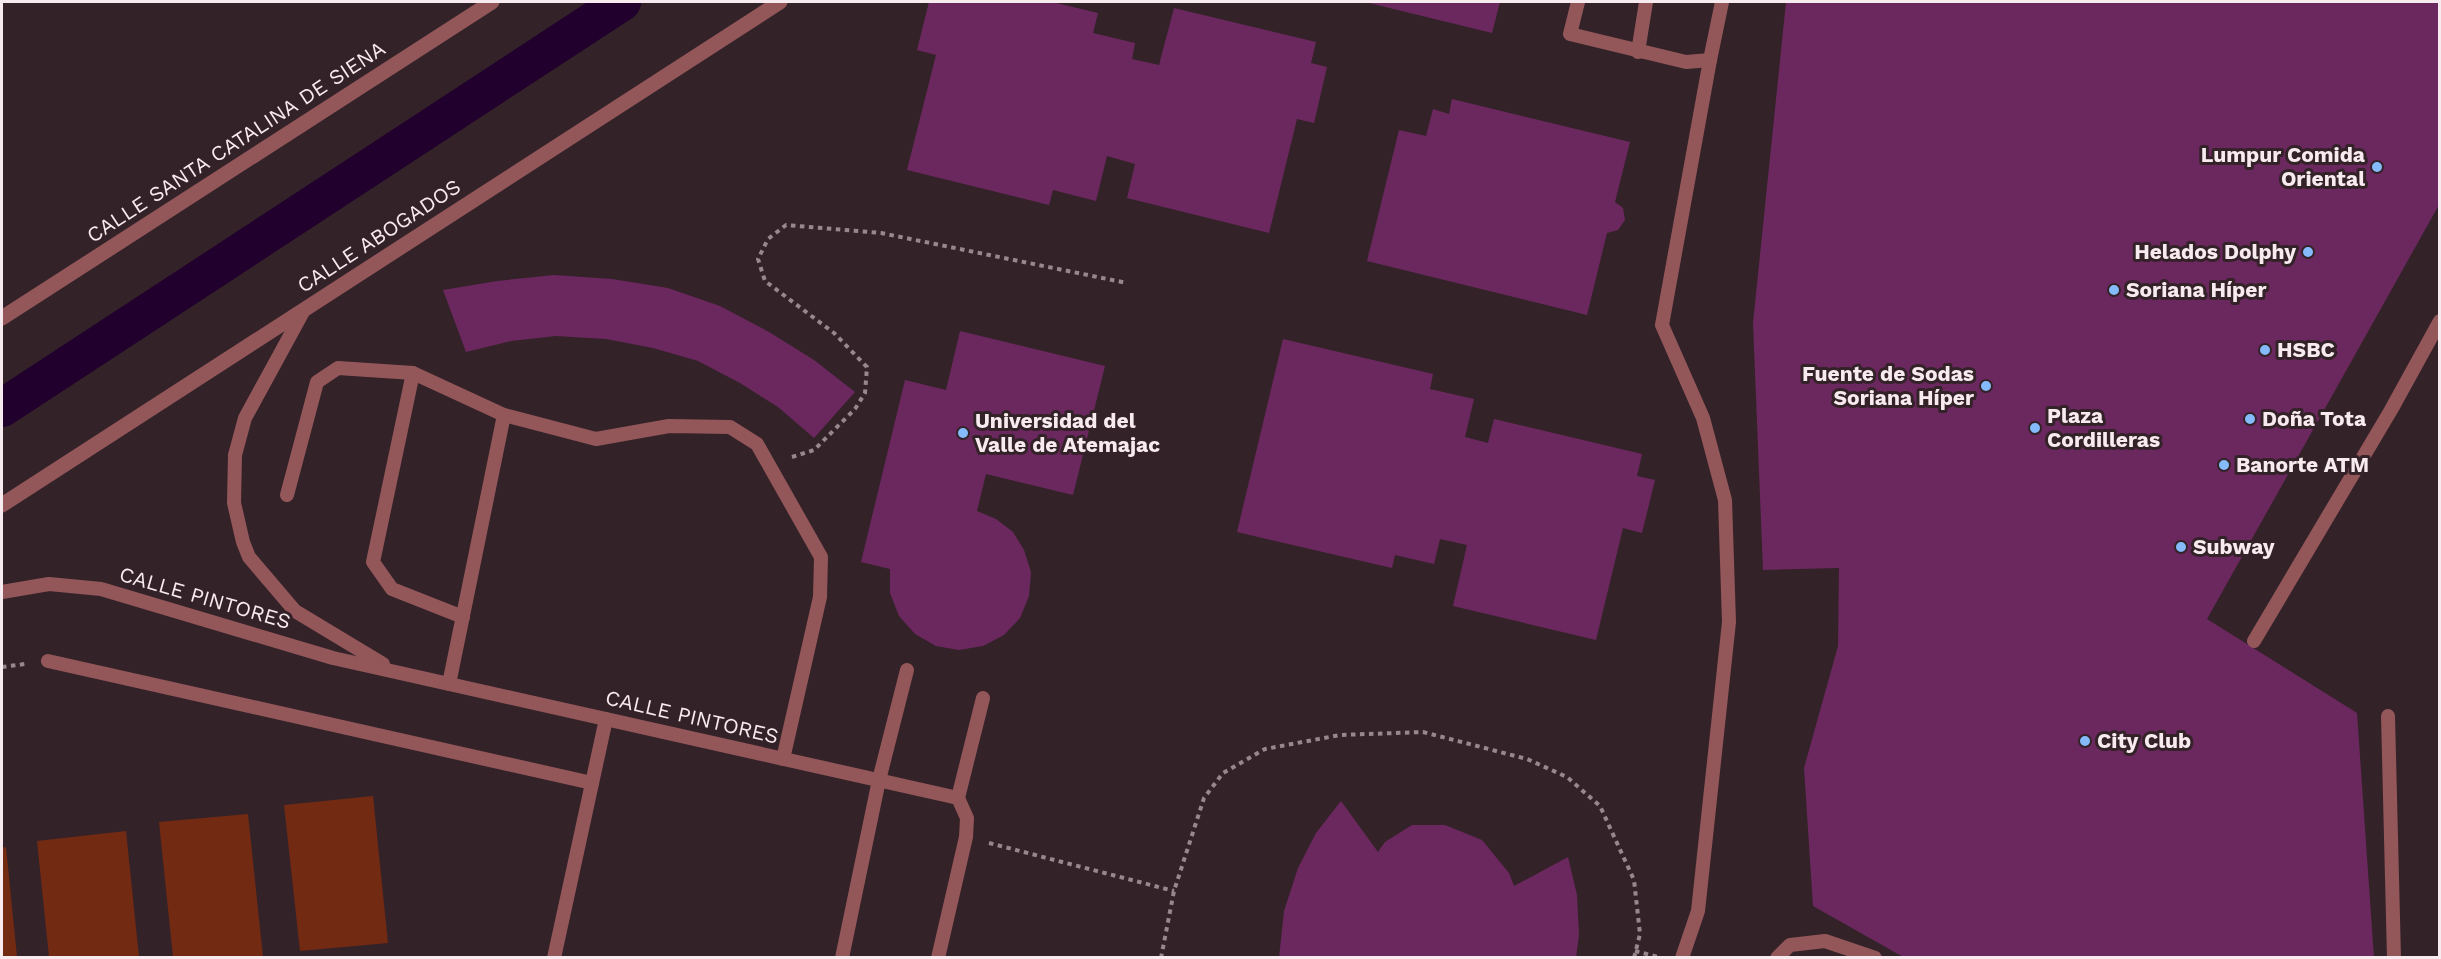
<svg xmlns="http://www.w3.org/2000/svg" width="2441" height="959" viewBox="0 0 2441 959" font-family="'Work Sans',sans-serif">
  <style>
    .green { fill: #722a13 }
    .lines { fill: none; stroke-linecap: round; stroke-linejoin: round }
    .canal { stroke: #21002d; stroke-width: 38 }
    .building { fill: #6b285e }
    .path { stroke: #97888d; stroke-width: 4; stroke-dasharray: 4.5 4.5; stroke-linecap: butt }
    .lane { stroke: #93575a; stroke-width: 14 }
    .street { stroke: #93575a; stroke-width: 15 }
    .poi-dot { fill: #86bbfb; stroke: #342229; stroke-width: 2 }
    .labels { text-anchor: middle; stroke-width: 6; stroke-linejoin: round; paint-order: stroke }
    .street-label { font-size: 21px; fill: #f8ebef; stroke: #342229 }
    .poi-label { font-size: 21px; font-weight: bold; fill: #f8ebef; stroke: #342229; text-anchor: start }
  </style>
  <rect width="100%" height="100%" fill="#342229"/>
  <g class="green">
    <polygon points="373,796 388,943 300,951 284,805"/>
    <polygon points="248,814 263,957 173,957 159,822"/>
    <polygon points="126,831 139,957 49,957 37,841"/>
    <polygon points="6,847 17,957 2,957 2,848"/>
  </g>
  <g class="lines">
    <polyline class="canal" points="2,408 622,2"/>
  </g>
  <g class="building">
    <polygon points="929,2 1052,2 1098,13 1093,33 1135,43 1132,59 1159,65 1174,8 1316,42 1311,63 1327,67 1314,123 1297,119 1269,233 1127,198 1135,164 1107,156 1096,201 1053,190 1049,205 907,170 936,55 917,50"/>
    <polygon points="1365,2 1500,2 1492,33"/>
    <polygon points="1786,2 2440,2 2440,203 2207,619 2357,713 2374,958 1905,958 1813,906 1804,768 1838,646 1839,568 1763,570 1753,323"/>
    <polygon points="1452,99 1630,142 1615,202 1623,208 1625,220 1618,230 1607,233 1587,315 1367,261 1399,130 1426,136 1433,109 1449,114"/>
    <polygon points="554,275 612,279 668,288 720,306 769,332 814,360 855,392 814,438 778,407 740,383 698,361 653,348 606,339 556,336 511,341 466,352 443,290 497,281"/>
    <polygon points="960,331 1105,366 1073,495 986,474 977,511 996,519 1013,532 1024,550 1031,572 1029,596 1020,618 1004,635 983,646 959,650 936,646 915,634 899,616 890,593 890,569 861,562 905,380 946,390"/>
    <polygon points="1283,339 1433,374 1430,389 1474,399 1465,437 1488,443 1494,419 1642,454 1637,476 1655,480 1642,533 1623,528 1596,640 1453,606 1467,545 1440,539 1434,564 1395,555 1392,568 1237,532"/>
    <polygon points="1341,801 1378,852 1385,842 1412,825 1445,825 1482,840 1509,873 1514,886 1568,857 1577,895 1579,935 1576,958 1279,958 1284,911 1298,868 1316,833"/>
  </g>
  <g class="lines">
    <g class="path">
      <polyline points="792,457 814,450 855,409 865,393 867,367 834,333 765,281 758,259 768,239 786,225 881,233 1127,283"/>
      <polyline points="2,667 25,664"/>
      <polyline points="989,843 1174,891"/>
      <polyline points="1635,951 1658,957"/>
      <polyline points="1161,958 1174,891 1204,798 1223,773 1265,749 1340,735 1423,732 1527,759 1567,777 1600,806 1634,880 1640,934 1634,958"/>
    </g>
    <g class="lane">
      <polyline points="1578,2 1570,34 1686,62 1710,60 1722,2"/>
      <polyline points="1638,52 1646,2"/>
      <polyline points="304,310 245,418 235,455 234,503 243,542 249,557 295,611 383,664"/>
      <polyline points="413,373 373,562 392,589 463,617"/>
      <polyline points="287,495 317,382 338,368 413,373 504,415 596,439 669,426 730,427 757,444 821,557 820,597 783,759"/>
      <polyline points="2,592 49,584 101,589 333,658 958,798 967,818 966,837 938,958"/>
      <polyline points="2254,641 2391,410 2440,321"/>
      <polyline points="48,661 592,783"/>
      <polyline points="449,684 504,415"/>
      <polyline points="2388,716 2394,958"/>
      <polyline points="958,798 983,698"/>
      <polyline points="554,958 606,719"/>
      <polyline points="842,958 879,780 907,670"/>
      <polyline points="1682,958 1698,911 1729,622 1725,500 1703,418 1662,325 1710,60"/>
      <polyline points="1777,958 1790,945 1825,941 1875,958"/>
    </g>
    <g class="street">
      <polyline points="2,318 492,2"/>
      <polyline points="2,505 780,2"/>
    </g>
  </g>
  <g class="poi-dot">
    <circle cx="2377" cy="167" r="6"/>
    <circle cx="2308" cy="252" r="6"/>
    <circle cx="2114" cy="290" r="6"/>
    <circle cx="2265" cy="350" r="6"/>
    <circle cx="1986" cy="386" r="6"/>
    <circle cx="2250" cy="419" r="6"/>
    <circle cx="2035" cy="428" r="6"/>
    <circle cx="963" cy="433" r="6"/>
    <circle cx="2224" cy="465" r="6"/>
    <circle cx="2181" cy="547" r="6"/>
    <circle cx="2085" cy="741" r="6"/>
  </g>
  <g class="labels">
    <g class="street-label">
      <text transform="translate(236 142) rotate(-33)" y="7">CALLE SANTA CATALINA DE SIENA</text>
      <text transform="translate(379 236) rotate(-33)" y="7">CALLE ABOGADOS</text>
      <text transform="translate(205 598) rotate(16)" y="7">CALLE PINTORES</text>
      <text transform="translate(692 717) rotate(13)" y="7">CALLE PINTORES</text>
    </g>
    <g class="poi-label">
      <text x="2365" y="162" text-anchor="end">Lumpur Comida<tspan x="2365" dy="24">Oriental</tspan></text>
      <text x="2296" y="259" text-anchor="end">Helados Dolphy</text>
      <text x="2126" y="297">Soriana Híper</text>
      <text x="2277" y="357">HSBC</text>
      <text x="1974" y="381" text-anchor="end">Fuente de Sodas<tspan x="1974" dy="24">Soriana Híper</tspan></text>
      <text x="2047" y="423">Plaza<tspan x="2047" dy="24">Cordilleras</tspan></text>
      <text x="2262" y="426">Doña Tota</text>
      <text x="975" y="428">Universidad del<tspan x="975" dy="24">Valle de Atemajac</tspan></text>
      <text x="2236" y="472">Banorte ATM</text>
      <text x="2193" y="554">Subway</text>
      <text x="2097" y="748">City Club</text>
    </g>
  </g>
  <rect width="2441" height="959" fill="none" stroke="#f8ebef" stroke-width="6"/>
</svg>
